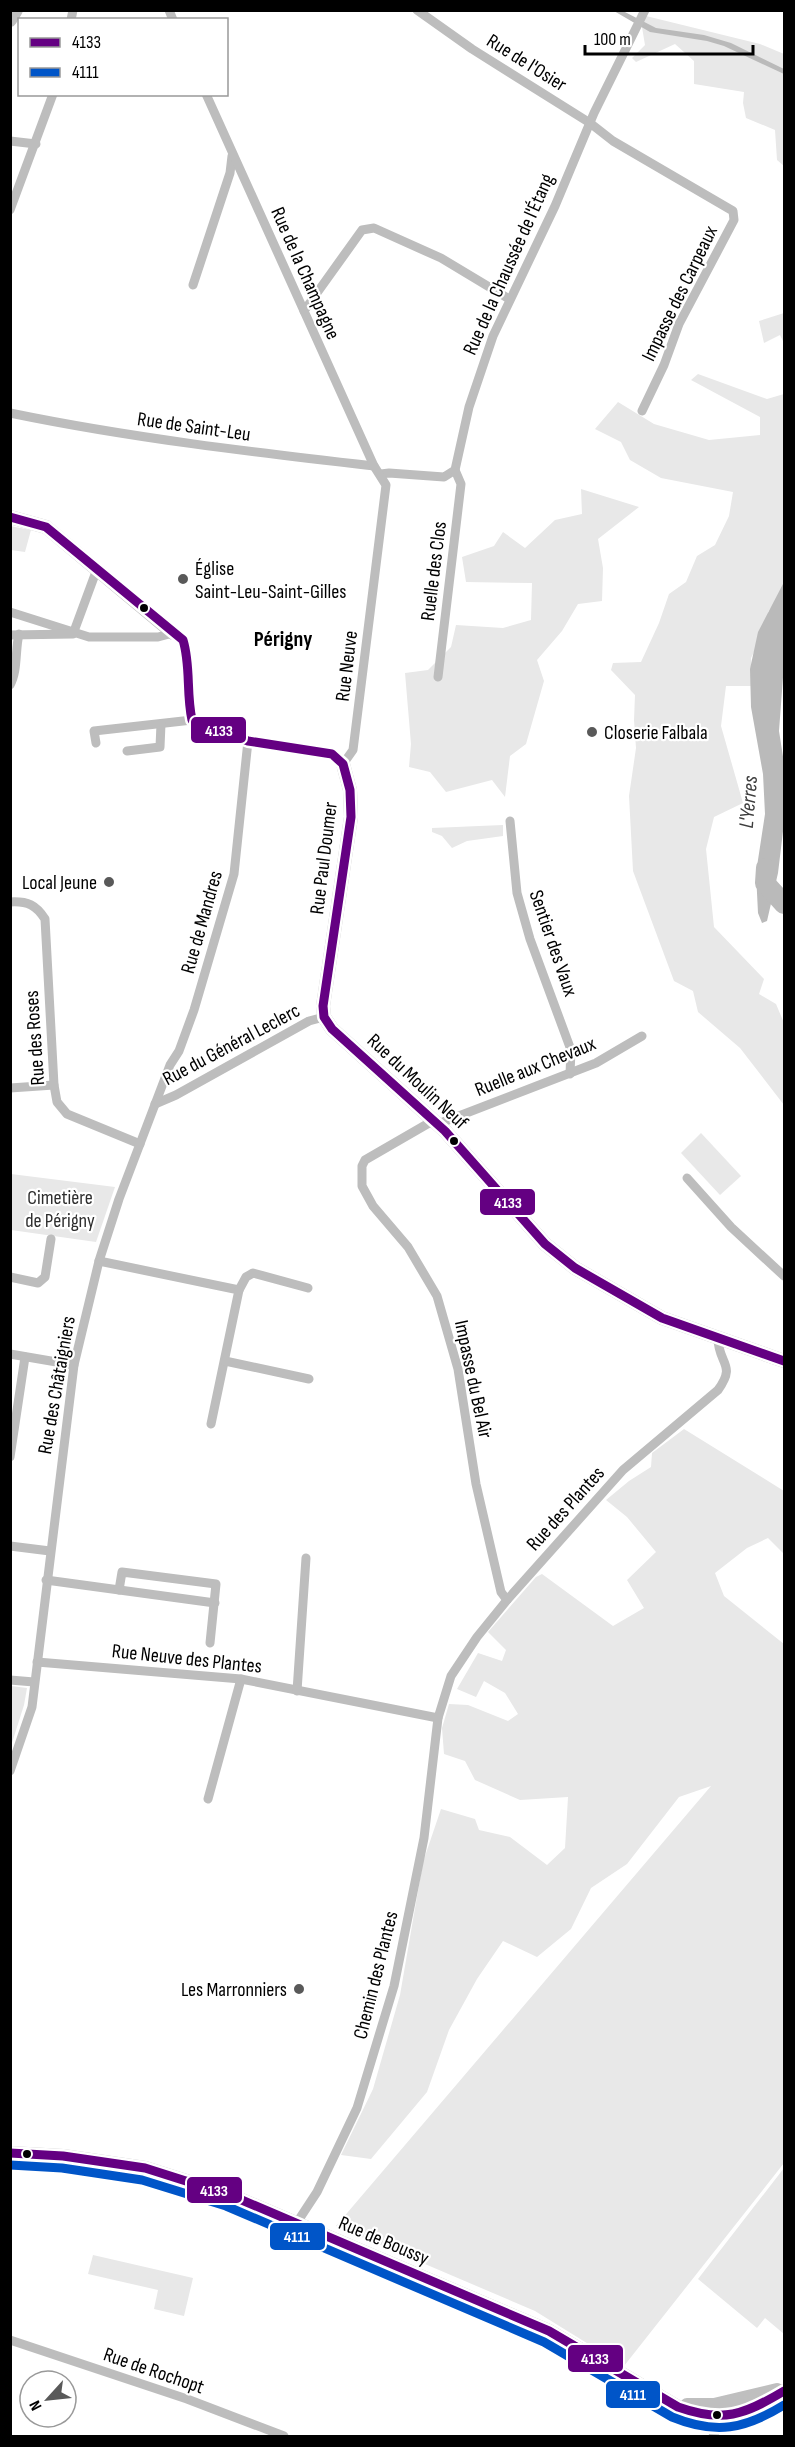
<svg xmlns="http://www.w3.org/2000/svg" width="795" height="2447" viewBox="0 0 795 2447" font-family="'Sofia Sans Condensed',sans-serif">
  <style>
    .green { fill: #e8e8e8 }
    .water { fill: #bababa }
    .lines { fill: none; stroke-linecap: round; stroke-linejoin: round }
    .river { stroke: #bababa; stroke-width: 20 }
    .street { stroke: #bdbdbd; stroke-width: 9 }
    .secondary { stroke: #bfbfbf; stroke-width: 14 }
    .bus-1-casing { stroke: #fff; stroke-width: 14 }
    .bus-2-casing { stroke: #fff; stroke-width: 14 }
    .bus-1 { stroke: #640082; stroke-width: 9 }
    .bus-2 { stroke: #0055c8; stroke-width: 9 }
    .poi-dot { fill: #595959; stroke: #fff; stroke-width: 2 }
    .bus-dot { fill: #000; stroke: #fff; stroke-width: 2 }
    .labels { text-anchor: middle; stroke-width: 4.5; stroke-linejoin: round; paint-order: stroke }
    .street-label { font-size: 20px; fill: #000; stroke: #fff }
    .poi-label { font-size: 20px; fill: #000; stroke: #fff; text-anchor: start }
    .park-label { font-size: 20px; fill: #2d2d2d; stroke: #fff }
    .water-label { font-size: 21px; font-style: italic; fill: #3e3e3e; stroke: #fff }
    .quarter-label { font-size: 22px; font-weight: bold; fill: #000; stroke: #fff }
    .line-badge { stroke: #fff; stroke-width: 2 }
    .badge-label { font-size: 16px; text-anchor: middle; font-weight: bold; fill: #fff }
  </style>
  <rect width="100%" height="100%" fill="#fff"/>
  <g class="green">
    <polygon points="646,16 760,44 784,54 784,166 777,160 775,130 746,118 743,103 744,92 694,84 694,61 675,44 636,62 632,58 645,45 641,21"/>
    <polygon points="784,313 784,343 780,335 764,343 759,321"/>
    <polygon points="698,374 767,399 784,394 784,598 772,606 768,612 768,624 751,658 753,686 726,686 721,726 743,803 714,817 706,849 714,927 764,979 759,994 776,1004 784,1023 784,1105 740,1048 698,1012 693,991 674,981 633,871 629,796 636,748 634,720 635,695 611,670 613,663 641,662 659,623 669,594 686,582 697,556 715,545 729,516 733,492 661,478 630,460 621,442 595,429 618,402 654,424 709,440 760,435 760,417 691,380"/>
    <polygon points="581,489 639,507 598,539 603,568 602,601 578,604 562,631 537,660 544,681 526,744 510,756 505,797 492,780 446,792 430,772 409,767 411,744 405,673 428,670 451,647 456,625 503,628 531,620 532,583 466,582 462,557 494,546 503,532 525,548 555,520 582,514"/>
    <polygon points="10,526 31,530 25,552 11,550"/>
    <polygon points="503,825 503,836 467,841 452,848 442,836 432,832 432,828"/>
    <polygon points="701,1133 741,1176 720,1195 681,1153"/>
    <polygon points="11,1174 115,1187 96,1242 11,1230"/>
    <polygon points="684,1429 784,1491 784,1554 768,1538 747,1548 715,1573 724,1596 784,1644 784,2163 624,2366 535,2311 336,2226 711,1786 679,1797 627,1864 591,1888 571,1929 537,1957 503,1941 477,1979 449,2030 427,2092 371,2159 341,2155 373,2089 400,1995 423,1862 441,1809 475,1819 479,1830 510,1837 547,1865 565,1848 568,1797 520,1800 475,1780 465,1761 444,1754 442,1728 449,1704 468,1705 508,1721 518,1714 505,1693 484,1681 476,1697 457,1689 478,1653 502,1661 506,1650 488,1632 536,1577 542,1574 613,1626 644,1608 627,1580 656,1552 627,1517 606,1500 629,1481 651,1467 652,1453"/>
    <polygon points="11,1686 27,1688 24,1705 11,1746"/>
    <polygon points="784,2168 784,2334 765,2318 757,2328 698,2279"/>
    <polygon points="93,2255 193,2278 184,2316 154,2309 158,2290 88,2274"/>
  </g>
  <g class="water">
    <polygon points="614,11 623,11 656,28 704,35 731,43 784,69 784,74 724,46 707,41 650,32"/>
    <polygon points="784,582 784,664 779,731 784,763 784,823 778,873 767,921 762,923 758,913 756,873 765,814 763,774 751,707 750,669 758,632"/>
  </g>
  <g class="lines">
    <polyline class="river" points="766,868 765,883 784,904"/>
    <g class="street">
      <polyline points="169,10 173,20"/>
      <polyline points="417,10 472,49 590,123 613,141 733,211 734,220 679,324 664,365 642,411"/>
      <polyline points="71,20 73,10"/>
      <polyline points="10,141 36,144"/>
      <polyline points="10,210 53,94"/>
      <polyline points="193,285 230,173 232,156"/>
      <polyline points="304,311 362,230 374,228 441,258 509,299"/>
      <path d="M10,413C131,438 252,452 374,466"/>
      <polyline points="381,474 389,473 444,477 455,470 469,407 493,336 555,206 594,113 645,10"/>
      <path d="M10,612L89,637H158L173,633C176,636 181,638 184,642C192,658 185,699 192,720L248,741L332,754L343,764L353,750L386,485L374,466L206,94"/>
      <polyline points="10,635 73,634 97,569"/>
      <polyline points="438,677 461,484 455,470"/>
      <path d="M10,685C18,671 15,650 19,634"/>
      <polyline points="96,743 94,731 192,720"/>
      <polyline points="127,751 160,747 161,724"/>
      <polyline points="510,821 517,893 530,939 571,1050 570,1074"/>
      <path d="M10,902C28,901 36,905 45,919L54,1085L57,1102L67,1114L140,1144"/>
      <polyline points="10,1088 54,1085"/>
      <polyline points="155,1104 176,1095 309,1021 324,1017"/>
      <polyline points="687,1178 731,1227 784,1276"/>
      <polyline points="99,1261 239,1290 211,1424"/>
      <polyline points="10,1277 38,1283 45,1277 51,1239"/>
      <polyline points="239,1290 246,1277 253,1273 308,1288"/>
      <polyline points="10,1354 74,1365"/>
      <polyline points="225,1361 309,1379"/>
      <polyline points="10,1457 25,1357"/>
      <polyline points="10,1546 50,1551"/>
      <polyline points="46,1580 215,1603"/>
      <polyline points="119,1590 122,1572 216,1584 210,1643"/>
      <polyline points="507,1600 501,1592 476,1484 458,1369 437,1296 408,1247 373,1206 362,1186 362,1166 365,1160 429,1123 438,1124 596,1063 642,1036"/>
      <polyline points="37,1662 241,1679 438,1718"/>
      <polyline points="10,1680 34,1682"/>
      <polyline points="297,1691 306,1558"/>
      <polyline points="10,1771 32,1707 74,1365 99,1261 119,1199 170,1065 179,1051 194,1010 234,874 248,741"/>
      <polyline points="208,1799 241,1679"/>
      <path d="M296,2224L317,2192L357,2108L394,1986L424,1838L438,1718L451,1676L477,1637L507,1600L623,1470L718,1390C737,1364 718,1364 718,1338"/>
      <polyline points="10,2340 187,2399 284,2436"/>
      <polyline points="713,2436 719,2426 721,2412"/>
    </g>
    <g class="secondary">
      <polyline points="10,20 16,10"/>
      <polyline points="10,517 46,527 173,633"/>
      <polyline points="343,764 350,790 351,817 323,1006 324,1017 332,1029 445,1131 545,1244 575,1268 662,1318 784,1361"/>
      <path d="M10,2153L63,2156L145,2168L230,2195L549,2331L678,2407C724,2425 743,2417 784,2391"/>
      <polyline points="687,2405 714,2405 777,2390"/>
    </g>
    <g class="bus-1-casing">
      <g id="bus-1">
        <path d="M10,517L46,527L183,640C191,666 186,693 192,720L248,741L332,754L343,764L350,790L351,817L323,1006L324,1017L332,1029L445,1131L545,1244L575,1268L662,1318L784,1361"/>
        <path d="M10,2153L63,2156L145,2168L230,2195L549,2331L678,2407C723,2423 744,2415 784,2391"/>
      </g>
    </g>
    <g class="bus-2-casing">
      <path id="bus-2" d="M10,2165L62,2168L142,2180L226,2206L544,2342L672,2417C716,2435 745,2429 784,2405"/>
    </g>
    <use href="#bus-1" class="bus-1"/>
    <use href="#bus-2" class="bus-2"/>
  </g>
  <g class="poi-dot">
    <circle cx="183" cy="579" r="6"/>
    <circle cx="592" cy="732" r="6"/>
    <circle cx="109" cy="882" r="6"/>
    <circle cx="299" cy="1989" r="6"/>
  </g>
  <g class="bus-dot">
    <circle cx="144" cy="608" r="5"/>
    <circle cx="454" cy="1141" r="5"/>
    <circle cx="27" cy="2154" r="5"/>
    <circle cx="717" cy="2415" r="5"/>
  </g>
  <g class="labels">
    <g class="street-label">
      <text transform="translate(527 62) rotate(32)" y="7">Rue de l'Osier</text>
      <text transform="translate(508 264) rotate(-66)" y="7">Rue de la Chaussée de l'Étang</text>
      <text transform="translate(306 273) rotate(66)" y="7">Rue de la Champagne</text>
      <text transform="translate(679 293) rotate(-64)" y="7">Impasse des Carpeaux</text>
      <text transform="translate(194 426) rotate(8)" y="7">Rue de Saint-Leu</text>
      <text transform="translate(433 571) rotate(-83)" y="7">Ruelle des Clos</text>
      <text transform="translate(346 666) rotate(-83)" y="7">Rue Neuve</text>
      <text transform="translate(323 858) rotate(-83)" y="7">Rue Paul Doumer</text>
      <text transform="translate(201 922) rotate(-74)" y="7">Rue de Mandres</text>
      <text transform="translate(554 943) rotate(71)" y="7">Sentier des Vaux</text>
      <text transform="translate(34 1038) rotate(-94)" y="7">Rue des Roses</text>
      <text transform="translate(231 1044) rotate(-28)" y="7">Rue du Général Leclerc</text>
      <text transform="translate(535 1066) rotate(-22)" y="7">Ruelle aux Chevaux</text>
      <text transform="translate(418 1081) rotate(43)" y="7">Rue du Moulin Neuf</text>
      <text transform="translate(474 1379) rotate(78)" y="7">Impasse du Bel Air</text>
      <text transform="translate(56 1385) rotate(-80)" y="7">Rue des Châtaigniers</text>
      <text transform="translate(565 1508) rotate(-48)" y="7">Rue des Plantes</text>
      <text transform="translate(187 1658) rotate(6)" y="7">Rue Neuve des Plantes</text>
      <text transform="translate(375 1975) rotate(-76)" y="7">Chemin des Plantes</text>
      <text transform="translate(384 2240) rotate(23)" y="7">Rue de Boussy</text>
      <text transform="translate(154 2370) rotate(19)" y="7">Rue de Rochopt</text>
    </g>
    <g class="poi-label">
      <text x="195" y="575">Église<tspan x="195" dy="23">Saint-Leu-Saint-Gilles</tspan></text>
      <text x="604" y="739">Closerie Falbala</text>
      <text x="97" y="889" text-anchor="end">Local Jeune</text>
      <text x="287" y="1996" text-anchor="end">Les Marronniers</text>
    </g>
    <g class="park-label">
      <text x="60" y="1204">Cimetière<tspan x="60" dy="23">de Périgny</tspan></text>
    </g>
    <g class="water-label">
      <text transform="translate(748 802) rotate(-85)" y="7">L'Yerres</text>
    </g>
    <g class="quarter-label">
      <text x="283" y="646">Périgny</text>
    </g>
  </g>
  <g class="line-badge">
    <rect x="190" y="716" width="57" height="28" rx="6" fill="#640082"/>
    <rect x="479" y="1188" width="57" height="28" rx="6" fill="#640082"/>
    <rect x="186" y="2176" width="57" height="28" rx="6" fill="#640082"/>
    <rect x="269" y="2222" width="57" height="29" rx="6" fill="#0055c8"/>
    <rect x="567" y="2344" width="57" height="29" rx="6" fill="#640082"/>
    <rect x="605" y="2380" width="56" height="29" rx="6" fill="#0055c8"/>
  </g>
  <g class="badge-label">
    <text x="219" y="736">4133</text>
    <text x="508" y="1208">4133</text>
    <text x="214" y="2196">4133</text>
    <text x="297" y="2242">4111</text>
    <text x="595" y="2364">4133</text>
    <text x="633" y="2400">4111</text>
  </g>
  <rect width="795" height="2447" fill="none" stroke="#000000" stroke-width="24"/>
  <rect x="18" y="18" width="210" height="78" fill="#ffffff" stroke="#999999" stroke-width="1.5"/>
  <rect x="30" y="38" width="30" height="9" fill="#640082" stroke="#999999" stroke-width="1.5"/>
  <text x="72" y="48" font-size="18" fill="#000000">4133</text>
  <rect x="30" y="68" width="30" height="9" fill="#0055c8" stroke="#999999" stroke-width="1.5"/>
  <text x="72" y="78" font-size="18" fill="#000000">4111</text>
  <g transform="translate(48 2399) rotate(243)"><circle r="28" fill="#ffffff" stroke="#999999" stroke-width="1.5"/>
  <path d="M0-4.5L10 22L0 15L-10 22Z" fill="#595959"/>
  <text y="-9" font-size="16" font-weight="bold" text-anchor="middle" fill="#000000">N</text>
  </g>
  <path d="M585 45v9h168v-9" fill="none" stroke="#000000" stroke-width="3"/>
  <text x="594" y="45" font-size="18" fill="#000000" stroke="#ffffff" stroke-width="4.5" paint-order="stroke">100 m</text>
</svg>
